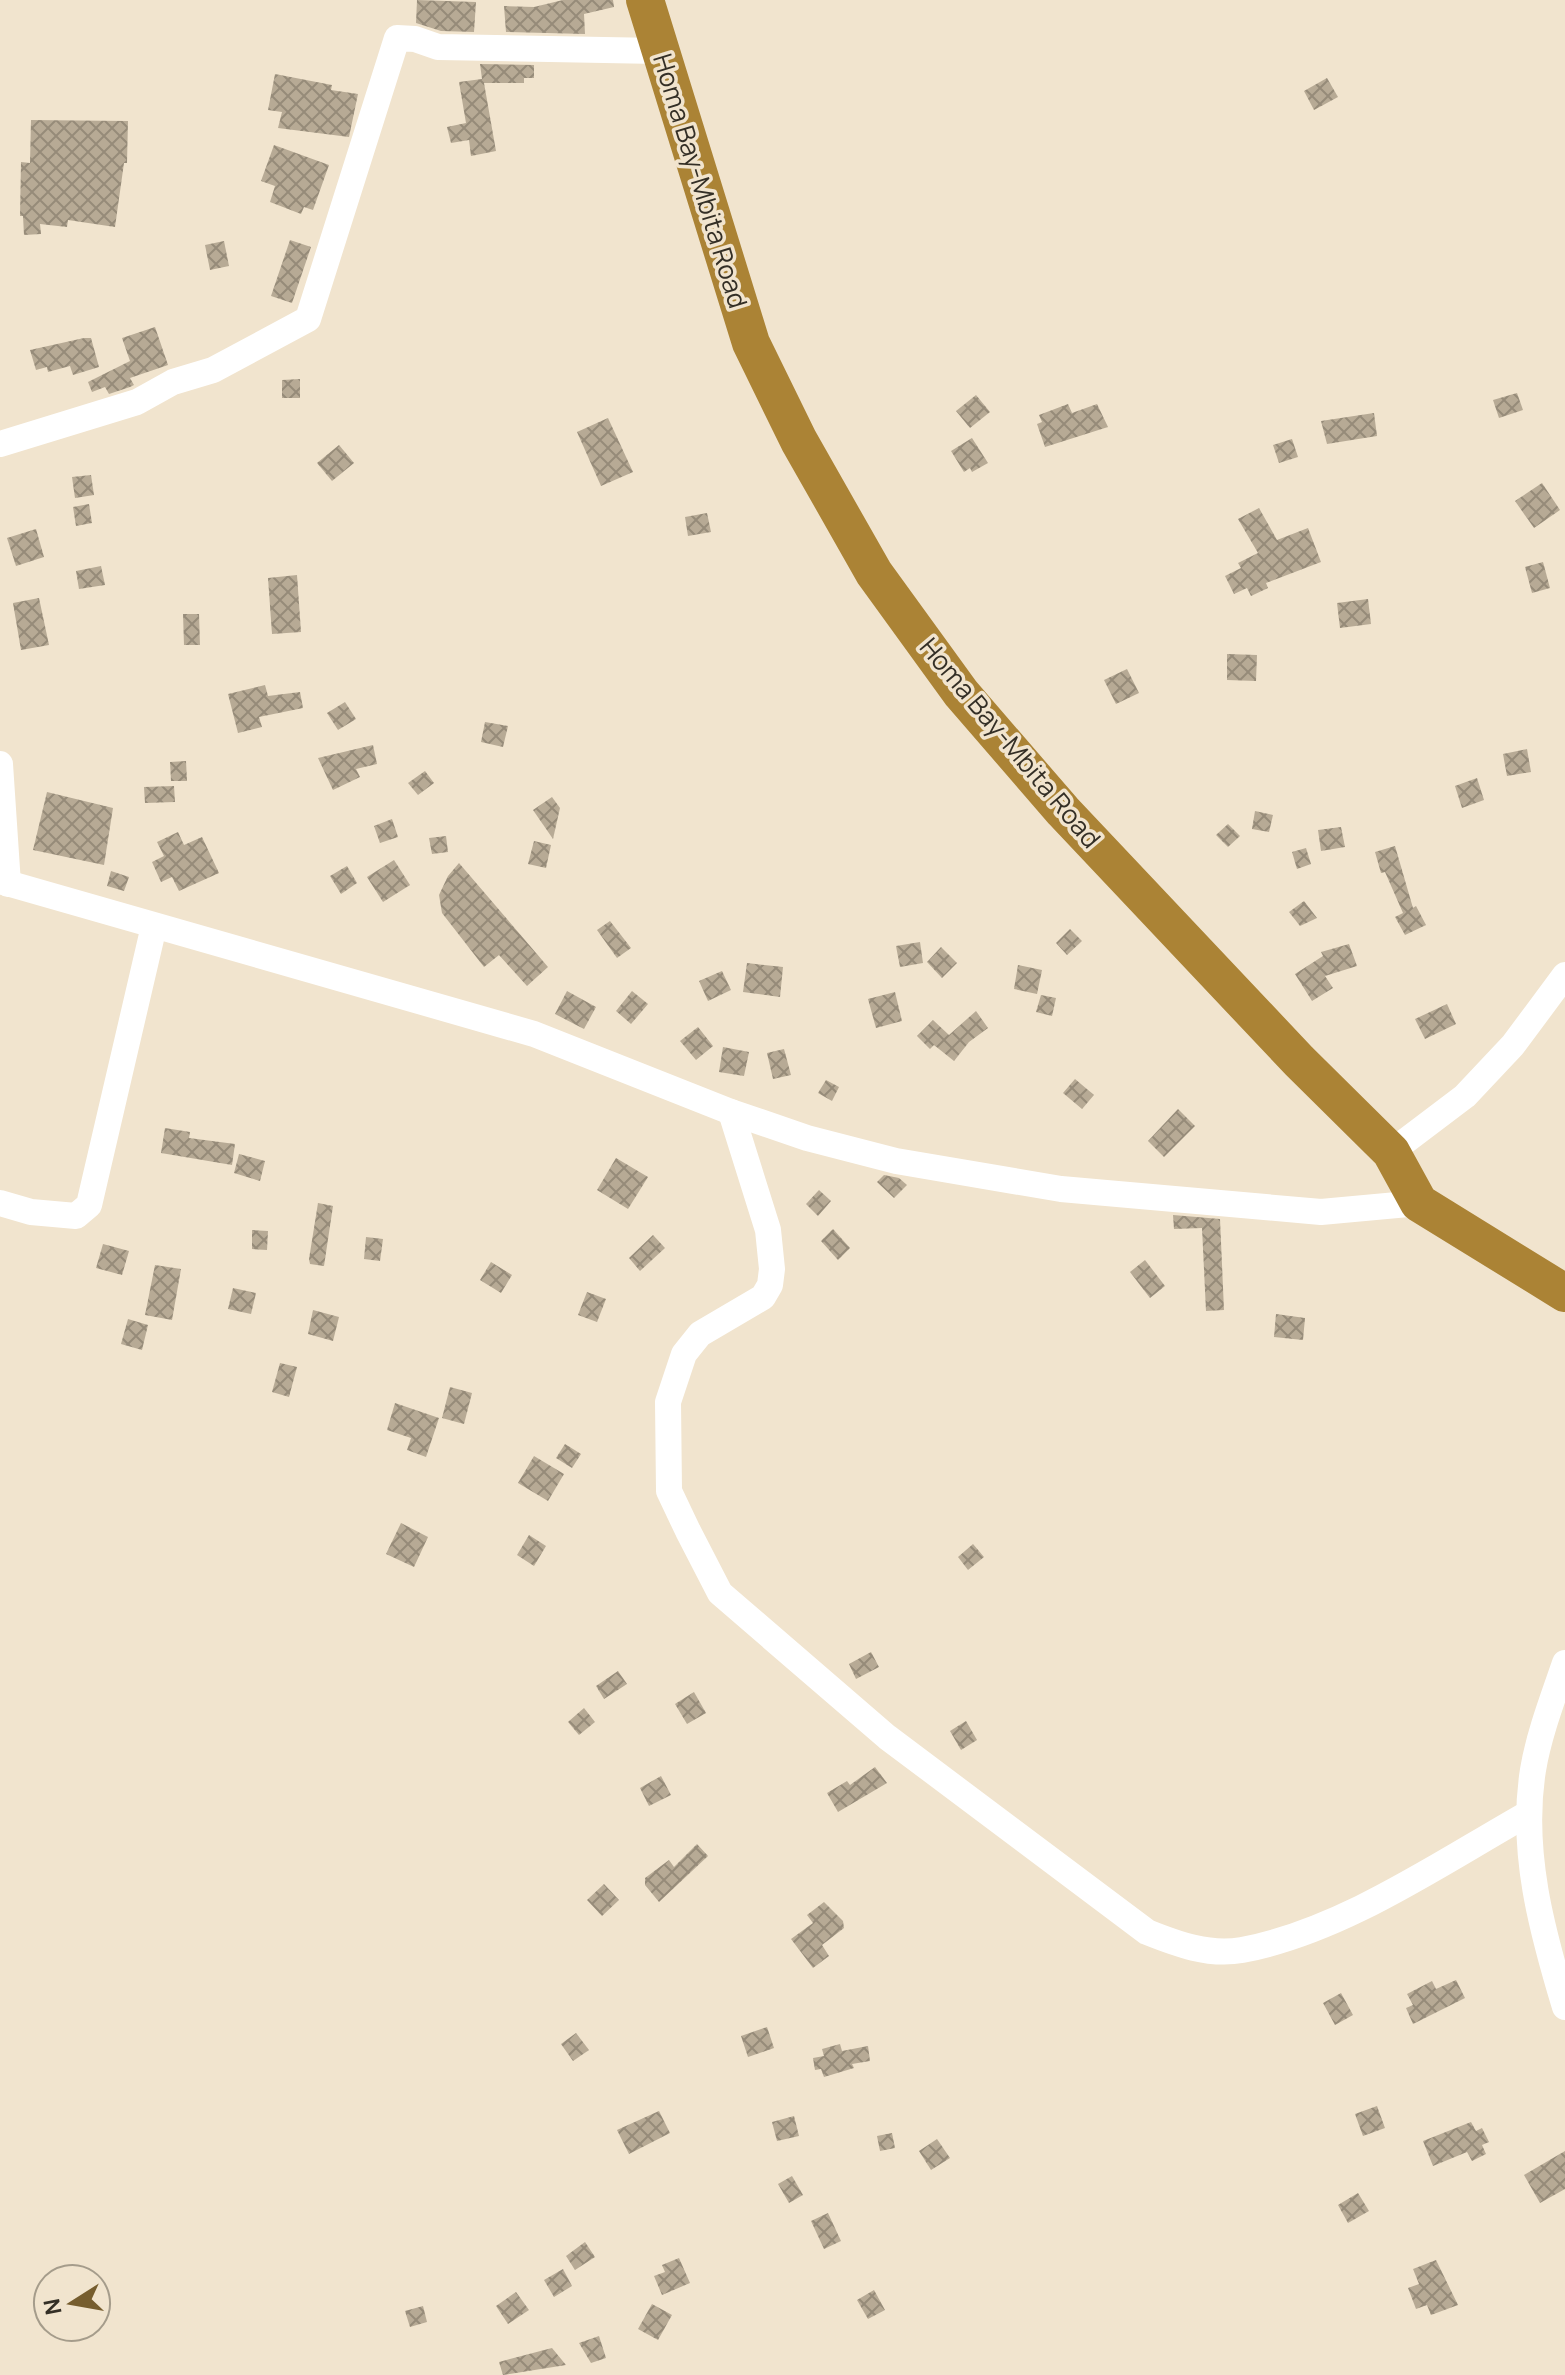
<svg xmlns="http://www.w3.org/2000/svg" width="1565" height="2375" viewBox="0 0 1565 2375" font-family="Manrope,sans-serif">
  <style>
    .building { fill: url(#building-cross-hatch) }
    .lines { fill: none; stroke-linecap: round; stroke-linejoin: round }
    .minor { stroke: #fff; stroke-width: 26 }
    .highway { stroke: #ab8335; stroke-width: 38 }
    .labels { text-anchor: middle; stroke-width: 7; stroke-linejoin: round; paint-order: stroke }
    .street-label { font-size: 26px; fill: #342f26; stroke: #f1e4ce }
  </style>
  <defs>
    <pattern id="building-cross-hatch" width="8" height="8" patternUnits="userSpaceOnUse" patternTransform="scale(2)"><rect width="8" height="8" fill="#b7aa95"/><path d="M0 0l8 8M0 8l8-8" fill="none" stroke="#968b79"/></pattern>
  </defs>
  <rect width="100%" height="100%" fill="#f1e4ce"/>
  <g class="building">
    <polygon points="417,0 476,2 474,32 441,31 416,23"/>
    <polygon points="563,0 613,0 614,7 584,14 585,34 506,32 504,6 534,7"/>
    <polygon points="480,64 534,65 534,78 524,78 524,83 484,83 496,151 471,156 469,140 451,143 447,127 466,123 459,82 482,79"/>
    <polygon points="275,74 332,85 331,90 358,94 349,137 278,128 282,112 268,110"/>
    <polygon points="1327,78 1338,97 1314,110 1304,91"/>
    <polygon points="31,120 128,121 127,163 124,163 115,227 68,220 67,227 40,224 41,234 24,235 23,216 20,216 21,162 30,163"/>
    <polygon points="274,145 329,165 313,210 304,207 301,214 270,202 275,186 261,181"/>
    <polygon points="290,240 311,247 292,303 271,296"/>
    <polygon points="224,241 229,266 210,270 205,245"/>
    <polygon points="155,327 168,365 130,378 134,385 130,387 109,394 105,387 92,392 88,382 130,361 122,338"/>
    <polygon points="84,338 91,338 99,367 73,375 70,366 48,372 47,367 36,370 30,350"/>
    <polygon points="300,379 300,398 282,398 282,380"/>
    <polygon points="1517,393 1523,410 1499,418 1493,400"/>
    <polygon points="976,395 990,412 970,428 956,411"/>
    <polygon points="1068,404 1072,413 1097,404 1108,427 1045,447 1037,424 1042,422 1039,415"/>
    <polygon points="1374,413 1377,436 1327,444 1321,421"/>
    <polygon points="608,418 633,472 601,486 577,432"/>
    <polygon points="972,438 988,463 972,472 970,468 964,472 951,451"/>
    <polygon points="1292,439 1298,457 1279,463 1273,445"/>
    <polygon points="339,445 354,463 332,481 317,463"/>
    <polygon points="91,475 94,495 75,498 72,477"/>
    <polygon points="1542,483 1560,510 1534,528 1515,501"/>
    <polygon points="89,504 92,523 76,526 73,507"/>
    <polygon points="1259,508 1277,540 1308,528 1321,562 1266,583 1268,588 1251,596 1247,588 1234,594 1225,576 1241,568 1238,563 1258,553 1238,519"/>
    <polygon points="707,513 711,532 688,536 685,517"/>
    <polygon points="36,529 44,557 16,566 7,538"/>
    <polygon points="1543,562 1550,588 1532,593 1525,567"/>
    <polygon points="101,566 105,585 79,589 76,571"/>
    <polygon points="297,575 301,632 272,634 268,578"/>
    <polygon points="39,598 49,645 21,650 13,603"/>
    <polygon points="1368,599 1371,624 1340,628 1337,603"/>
    <polygon points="183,614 199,614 200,645 184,645"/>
    <polygon points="1227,654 1257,655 1256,681 1227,680"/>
    <polygon points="1127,669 1139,693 1116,704 1104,680"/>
    <polygon points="265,685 268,696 300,692 303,708 259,717 262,727 238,733 228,694"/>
    <polygon points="345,702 356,719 338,730 327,713"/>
    <polygon points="485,722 508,726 503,747 481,742"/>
    <polygon points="373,745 377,764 356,769 360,777 333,790 318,758"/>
    <polygon points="1527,749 1531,772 1507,776 1503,754"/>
    <polygon points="186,761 187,781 171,781 170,762"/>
    <polygon points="425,771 434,783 418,795 408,783"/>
    <polygon points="1477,778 1484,800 1462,808 1455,786"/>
    <polygon points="174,786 175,802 145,803 144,787"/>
    <polygon points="47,792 113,808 104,865 33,850"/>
    <polygon points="552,797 560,808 553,839 533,810"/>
    <polygon points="1255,811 1273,815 1269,832 1252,829"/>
    <polygon points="392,819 398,837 380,843 374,826"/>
    <polygon points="1228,824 1240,836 1228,847 1216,835"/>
    <polygon points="1341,827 1345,847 1321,851 1318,830"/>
    <polygon points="178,832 184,845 202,837 219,873 179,891 172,877 161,882 152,862 164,856 157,842"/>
    <polygon points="446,836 448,852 432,854 429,838"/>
    <polygon points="534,841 551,845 546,868 528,864"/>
    <polygon points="1395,846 1413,908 1416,906 1426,925 1405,935 1395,917 1403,913 1385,872 1381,873 1375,852"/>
    <polygon points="1306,848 1311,864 1297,869 1292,852"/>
    <polygon points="394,860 410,885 383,902 367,877"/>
    <polygon points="459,863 548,967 527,986 499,955 484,967 442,913 439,895 448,876"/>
    <polygon points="347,866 357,883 341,894 330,876"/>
    <polygon points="111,871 129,877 124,891 107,886"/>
    <polygon points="1304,901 1317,918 1300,926 1289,912"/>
    <polygon points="610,921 631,948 617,958 597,930"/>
    <polygon points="1070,929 1082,941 1067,955 1056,943"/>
    <polygon points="920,942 923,963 900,967 896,946"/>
    <polygon points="1349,944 1357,966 1325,976 1333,988 1312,1001 1295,974 1323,956 1321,952"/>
    <polygon points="941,947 957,963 942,978 927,962"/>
    <polygon points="747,963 783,967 780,997 743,992"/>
    <polygon points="1018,965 1042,970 1037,994 1014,989"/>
    <polygon points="722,971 731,990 708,1001 699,981"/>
    <polygon points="567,991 596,1007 584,1029 555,1014"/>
    <polygon points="632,991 648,1004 631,1024 616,1011"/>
    <polygon points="895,992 902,1021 876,1028 868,999"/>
    <polygon points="1041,995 1056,998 1052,1016 1036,1012"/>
    <polygon points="1447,1004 1456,1024 1425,1039 1415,1019"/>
    <polygon points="976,1011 988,1028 969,1042 954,1061 934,1045 930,1049 917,1036 933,1020 949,1035"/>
    <polygon points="698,1027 713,1046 696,1060 680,1041"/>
    <polygon points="723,1047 749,1052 744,1076 719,1072"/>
    <polygon points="784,1049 791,1075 773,1079 767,1053"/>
    <polygon points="1075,1079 1094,1095 1082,1109 1063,1093"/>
    <polygon points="826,1080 839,1087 832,1101 818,1093"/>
    <polygon points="1178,1109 1195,1126 1164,1157 1148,1141"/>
    <polygon points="165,1128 190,1132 189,1138 235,1144 232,1165 161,1153"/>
    <polygon points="239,1154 265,1161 260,1181 234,1173"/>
    <polygon points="616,1158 648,1177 628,1209 597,1190"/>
    <polygon points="884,1175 899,1178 907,1185 894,1198 877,1182"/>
    <polygon points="819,1190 831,1201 818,1216 806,1204"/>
    <polygon points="318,1203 333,1206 324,1266 310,1264 309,1259"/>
    <polygon points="1173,1215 1220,1219 1224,1310 1206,1311 1202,1228 1174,1229"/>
    <polygon points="833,1229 850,1248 838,1260 821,1241"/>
    <polygon points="252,1230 268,1231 267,1250 252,1249"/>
    <polygon points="653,1235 665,1248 640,1271 629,1258"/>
    <polygon points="366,1237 383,1239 380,1261 364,1259"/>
    <polygon points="103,1244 129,1251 122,1275 96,1268"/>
    <polygon points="1145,1260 1165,1286 1150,1298 1130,1272"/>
    <polygon points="491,1262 512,1275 501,1293 480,1280"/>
    <polygon points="155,1265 181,1269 172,1320 145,1315"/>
    <polygon points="233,1288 256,1293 251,1314 228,1309"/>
    <polygon points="587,1292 606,1299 597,1322 578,1315"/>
    <polygon points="313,1310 339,1317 333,1341 308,1334"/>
    <polygon points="1276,1314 1305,1318 1303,1340 1274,1337"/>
    <polygon points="128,1319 148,1325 142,1350 121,1344"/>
    <polygon points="280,1363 297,1367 289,1397 272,1392"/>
    <polygon points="450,1387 472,1393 464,1424 442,1418"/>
    <polygon points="395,1403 439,1418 426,1457 407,1450 411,1438 387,1430"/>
    <polygon points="565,1444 581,1454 572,1468 556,1458"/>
    <polygon points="534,1456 564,1474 548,1501 518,1483"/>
    <polygon points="401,1523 428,1537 414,1567 386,1554"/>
    <polygon points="529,1535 546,1546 534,1566 517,1555"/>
    <polygon points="973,1544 984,1557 968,1570 958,1557"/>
    <polygon points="871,1652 879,1667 856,1679 849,1664"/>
    <polygon points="618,1671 627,1684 604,1699 596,1686"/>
    <polygon points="694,1692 706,1713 687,1724 675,1704"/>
    <polygon points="584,1708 595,1722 579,1735 568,1722"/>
    <polygon points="966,1721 977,1740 961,1750 950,1731"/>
    <polygon points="875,1767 887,1783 838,1812 827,1793 847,1781 850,1785"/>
    <polygon points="661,1776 671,1795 649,1806 640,1788"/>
    <polygon points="697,1844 708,1856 659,1902 645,1885 645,1878 669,1860 674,1867"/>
    <polygon points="604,1884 619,1900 602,1916 587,1900"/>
    <polygon points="824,1902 843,1921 844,1928 822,1945 829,1956 813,1968 791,1939 813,1923 807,1915"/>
    <polygon points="1456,1980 1465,1998 1413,2024 1406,2008 1413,2005 1407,1994 1432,1981 1436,1989"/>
    <polygon points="1341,1993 1353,2015 1335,2025 1323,2003"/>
    <polygon points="767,2027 774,2048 748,2057 741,2036"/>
    <polygon points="576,2033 589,2050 573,2061 561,2044"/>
    <polygon points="840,2044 842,2051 868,2046 870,2061 852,2064 854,2068 824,2077 821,2069 815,2070 813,2058 824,2056 822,2049"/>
    <polygon points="1377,2106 1385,2128 1363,2136 1355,2114"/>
    <polygon points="659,2111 670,2133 629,2154 617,2130"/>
    <polygon points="794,2116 799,2136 777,2141 772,2122"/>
    <polygon points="1471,2122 1476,2131 1482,2128 1489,2142 1482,2145 1486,2154 1472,2161 1467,2152 1433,2166 1423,2141"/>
    <polygon points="892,2133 895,2148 880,2151 877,2136"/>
    <polygon points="937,2139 950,2158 931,2170 919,2151"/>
    <polygon points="1565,2151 1565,2189 1540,2203 1524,2175"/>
    <polygon points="792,2176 803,2195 789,2203 778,2184"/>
    <polygon points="1358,2193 1369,2211 1348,2223 1338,2205"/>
    <polygon points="828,2213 841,2241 824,2249 811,2221"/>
    <polygon points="585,2242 595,2257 575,2270 566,2256"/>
    <polygon points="679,2258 690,2283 662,2295 654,2276 665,2272 662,2265"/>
    <polygon points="1436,2260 1458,2305 1431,2315 1427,2305 1416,2309 1408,2288 1419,2284 1413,2269"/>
    <polygon points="563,2269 572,2286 554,2297 544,2280"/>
    <polygon points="874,2290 885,2310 868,2319 857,2300"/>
    <polygon points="516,2292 529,2310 508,2324 496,2306"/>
    <polygon points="652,2304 672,2315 658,2340 638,2329"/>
    <polygon points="423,2306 427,2322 410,2327 405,2311"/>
    <polygon points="599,2336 606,2358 591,2363 579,2343"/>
    <polygon points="552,2348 566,2365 503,2375 499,2362"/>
  </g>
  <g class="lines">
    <g class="minor">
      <polyline points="0,444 137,402 173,382 213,370 308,319 397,38 415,39 438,47 659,51"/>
      <polyline points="0,764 8,884"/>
      <polyline points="0,881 534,1034 731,1112 807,1138 896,1161 1061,1189 1321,1212 1419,1203"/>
      <path d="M731,1112L768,1230L772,1269L770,1285L763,1297L700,1334L684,1354L668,1402L669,1491L688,1531L720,1593L887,1737L1147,1932C1177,1944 1209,1956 1242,1950C1343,1931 1440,1863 1529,1813"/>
      <polyline points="1391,1152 1465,1096 1513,1045 1565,975"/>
      <polyline points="0,1203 31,1212 76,1216 89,1205 154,926"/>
      <path d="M1565,1663C1553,1698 1539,1734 1533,1770C1520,1851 1542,1931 1565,2007"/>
    </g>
    <polyline class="highway" points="645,0 751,343 799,441 874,573 961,693 1063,811 1299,1061 1391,1152 1419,1203 1565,1293"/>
  </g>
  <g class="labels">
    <g class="street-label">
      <text transform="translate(700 181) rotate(73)" y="9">Homa Bay-Mbita Road</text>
      <text transform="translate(1010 743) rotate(50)" y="9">Homa Bay-Mbita Road</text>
    </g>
  </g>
  <g transform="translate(72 2303) rotate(259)"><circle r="38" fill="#f1e4ce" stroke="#a59c8b" stroke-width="2"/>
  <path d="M0-6L14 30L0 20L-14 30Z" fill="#765d2e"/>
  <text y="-12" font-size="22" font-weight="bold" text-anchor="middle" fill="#342f26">N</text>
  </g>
</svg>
